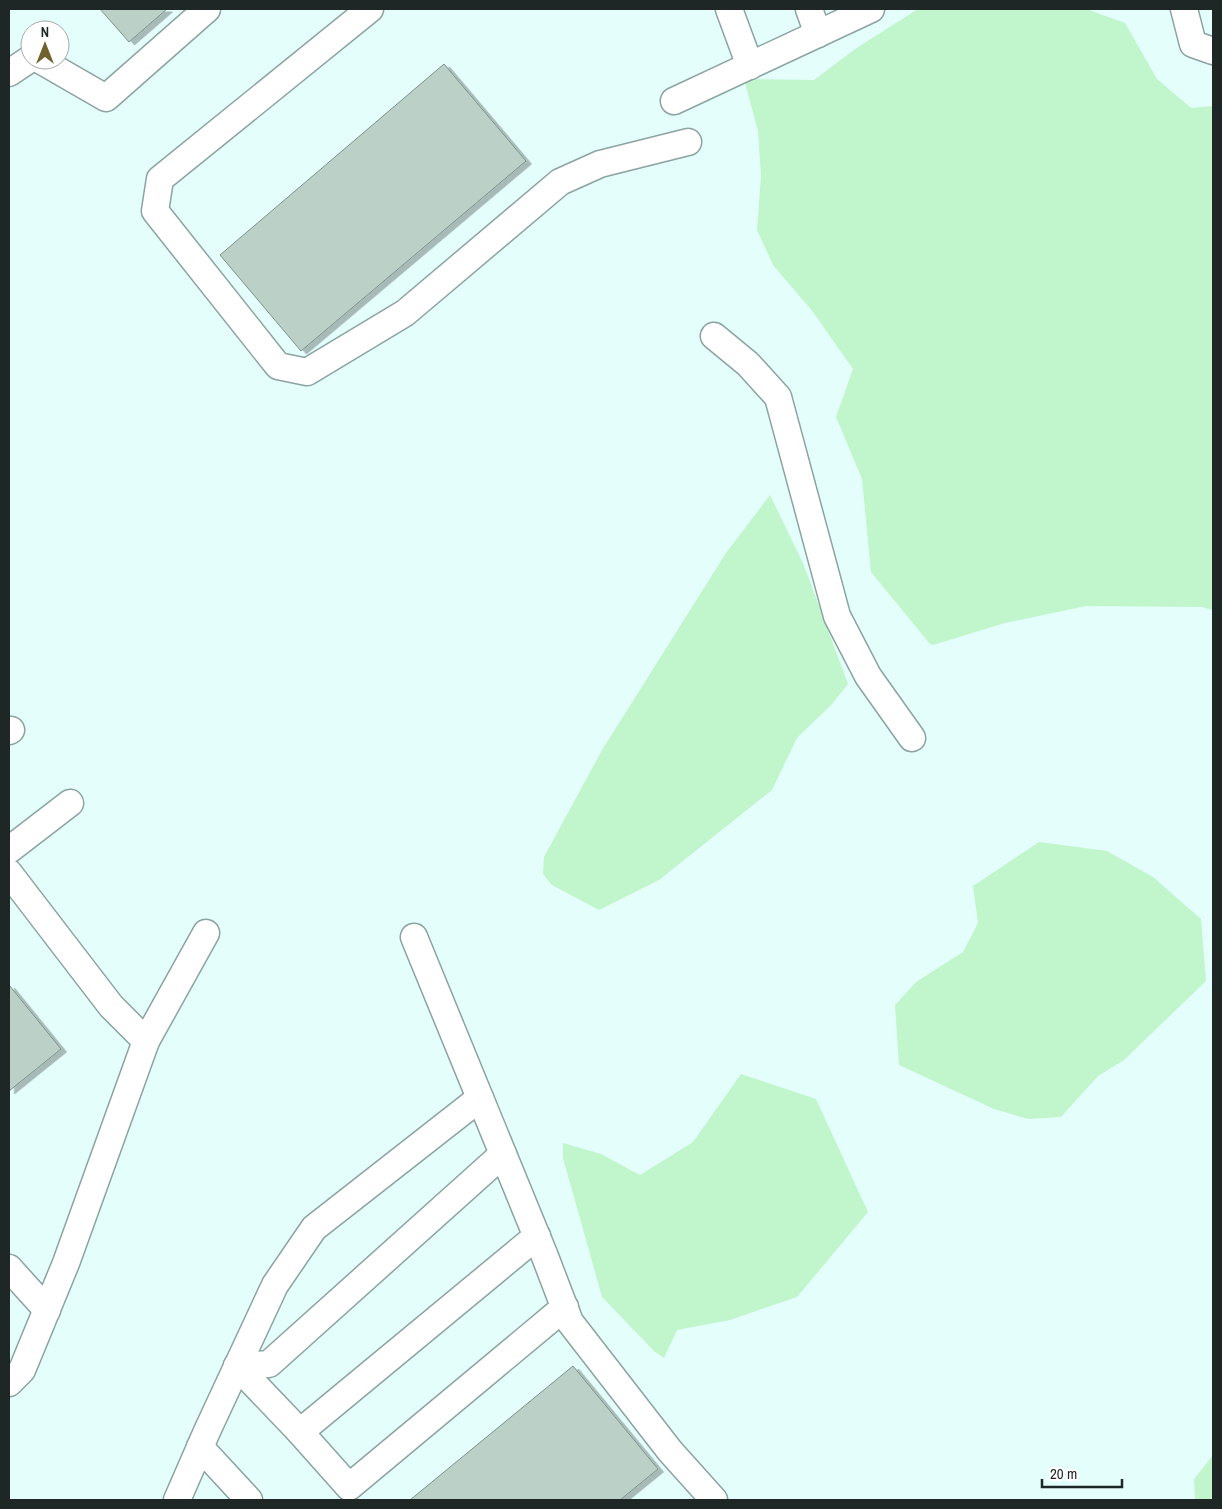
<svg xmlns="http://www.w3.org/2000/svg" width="1222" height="1509" viewBox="0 0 1222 1509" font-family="'Archivo Narrow',sans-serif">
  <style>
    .green { fill: #c1f5cc }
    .building { fill: #bbd1c8; stroke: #7c9189; filter: url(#shadow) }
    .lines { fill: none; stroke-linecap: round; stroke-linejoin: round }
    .minor-casing { stroke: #8ba3a1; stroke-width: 29 }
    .minor { stroke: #fff; stroke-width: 26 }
  </style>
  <defs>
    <filter id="shadow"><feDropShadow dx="5.5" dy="3" stdDeviation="0" flood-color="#0004"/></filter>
  </defs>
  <rect width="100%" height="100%" fill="#e4fefb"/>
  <g class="green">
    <polygon points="918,9 1086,9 1125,23 1157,79 1191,108 1213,106 1213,610 1202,607 1086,606 1005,623 933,645 930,644 871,572 862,479 836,417 853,369 813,312 773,265 757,230 761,176 758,131 744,79 814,80 855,49"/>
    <polygon points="770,495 803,563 848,684 832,704 797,738 772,790 659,880 599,910 552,885 543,874 544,857 602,750 726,553"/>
    <polygon points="1039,842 1107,851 1153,877 1201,919 1206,981 1124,1060 1098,1076 1061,1117 1028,1119 994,1109 899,1065 895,1005 916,982 963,952 978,923 973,886"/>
    <polygon points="741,1074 816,1099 868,1212 797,1297 730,1320 677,1330 664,1358 655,1352 602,1297 563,1158 563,1143 601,1154 640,1175 693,1142"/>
    <polygon points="1213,1455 1213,1500 1195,1500 1194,1479"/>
  </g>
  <g class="building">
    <polygon points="100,9 167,9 129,42"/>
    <polygon points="444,64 526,161 301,351 220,255"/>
    <polygon points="9,985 61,1049 9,1091"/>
    <polygon points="573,1366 658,1469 620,1500 410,1500"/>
  </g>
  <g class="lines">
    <g class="minor-casing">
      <g id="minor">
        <polyline points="370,9 160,179 155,211 278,366 307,372 405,313 560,182 600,164 688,142"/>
        <polyline points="729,9 750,66"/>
        <polyline points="809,9 818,34"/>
        <polyline points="1184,9 1193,44 1213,51"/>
        <polyline points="40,60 106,98 207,9"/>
        <polyline points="9,73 30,59"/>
        <polyline points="674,101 871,9"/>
        <polyline points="714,336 748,364 778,397 837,616 868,676 912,738"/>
        <polyline points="9,731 11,730"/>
        <polyline points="9,850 70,803"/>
        <polyline points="9,873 111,1006 146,1041 206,933"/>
        <polyline points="414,937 544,1254 570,1322 670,1451 714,1500"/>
        <polyline points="9,1268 47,1310"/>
        <polyline points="237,1366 300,1432 537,1236"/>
        <polyline points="237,1366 269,1364 503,1154"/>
        <polyline points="9,1383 22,1370 66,1263 146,1041"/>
        <polyline points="300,1432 349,1487 565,1307"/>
        <polyline points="200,1447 249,1500"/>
        <polyline points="177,1500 208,1429 275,1285 314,1228 480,1098"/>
      </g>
    </g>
    <use href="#minor" class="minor"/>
  </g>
  <rect width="1222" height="1509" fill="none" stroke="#1e2726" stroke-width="20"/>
  <g transform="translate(45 45)"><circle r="24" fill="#ffffff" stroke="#a5a9a8"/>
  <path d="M0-4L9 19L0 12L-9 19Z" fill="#6f622f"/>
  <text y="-8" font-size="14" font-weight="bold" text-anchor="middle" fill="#1e2726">N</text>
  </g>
  <path d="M1042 1479v8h80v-8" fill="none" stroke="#1e2726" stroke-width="2.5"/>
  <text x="1050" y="1479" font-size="15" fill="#1e2726" stroke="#ffffff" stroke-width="4" paint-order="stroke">20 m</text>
</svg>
